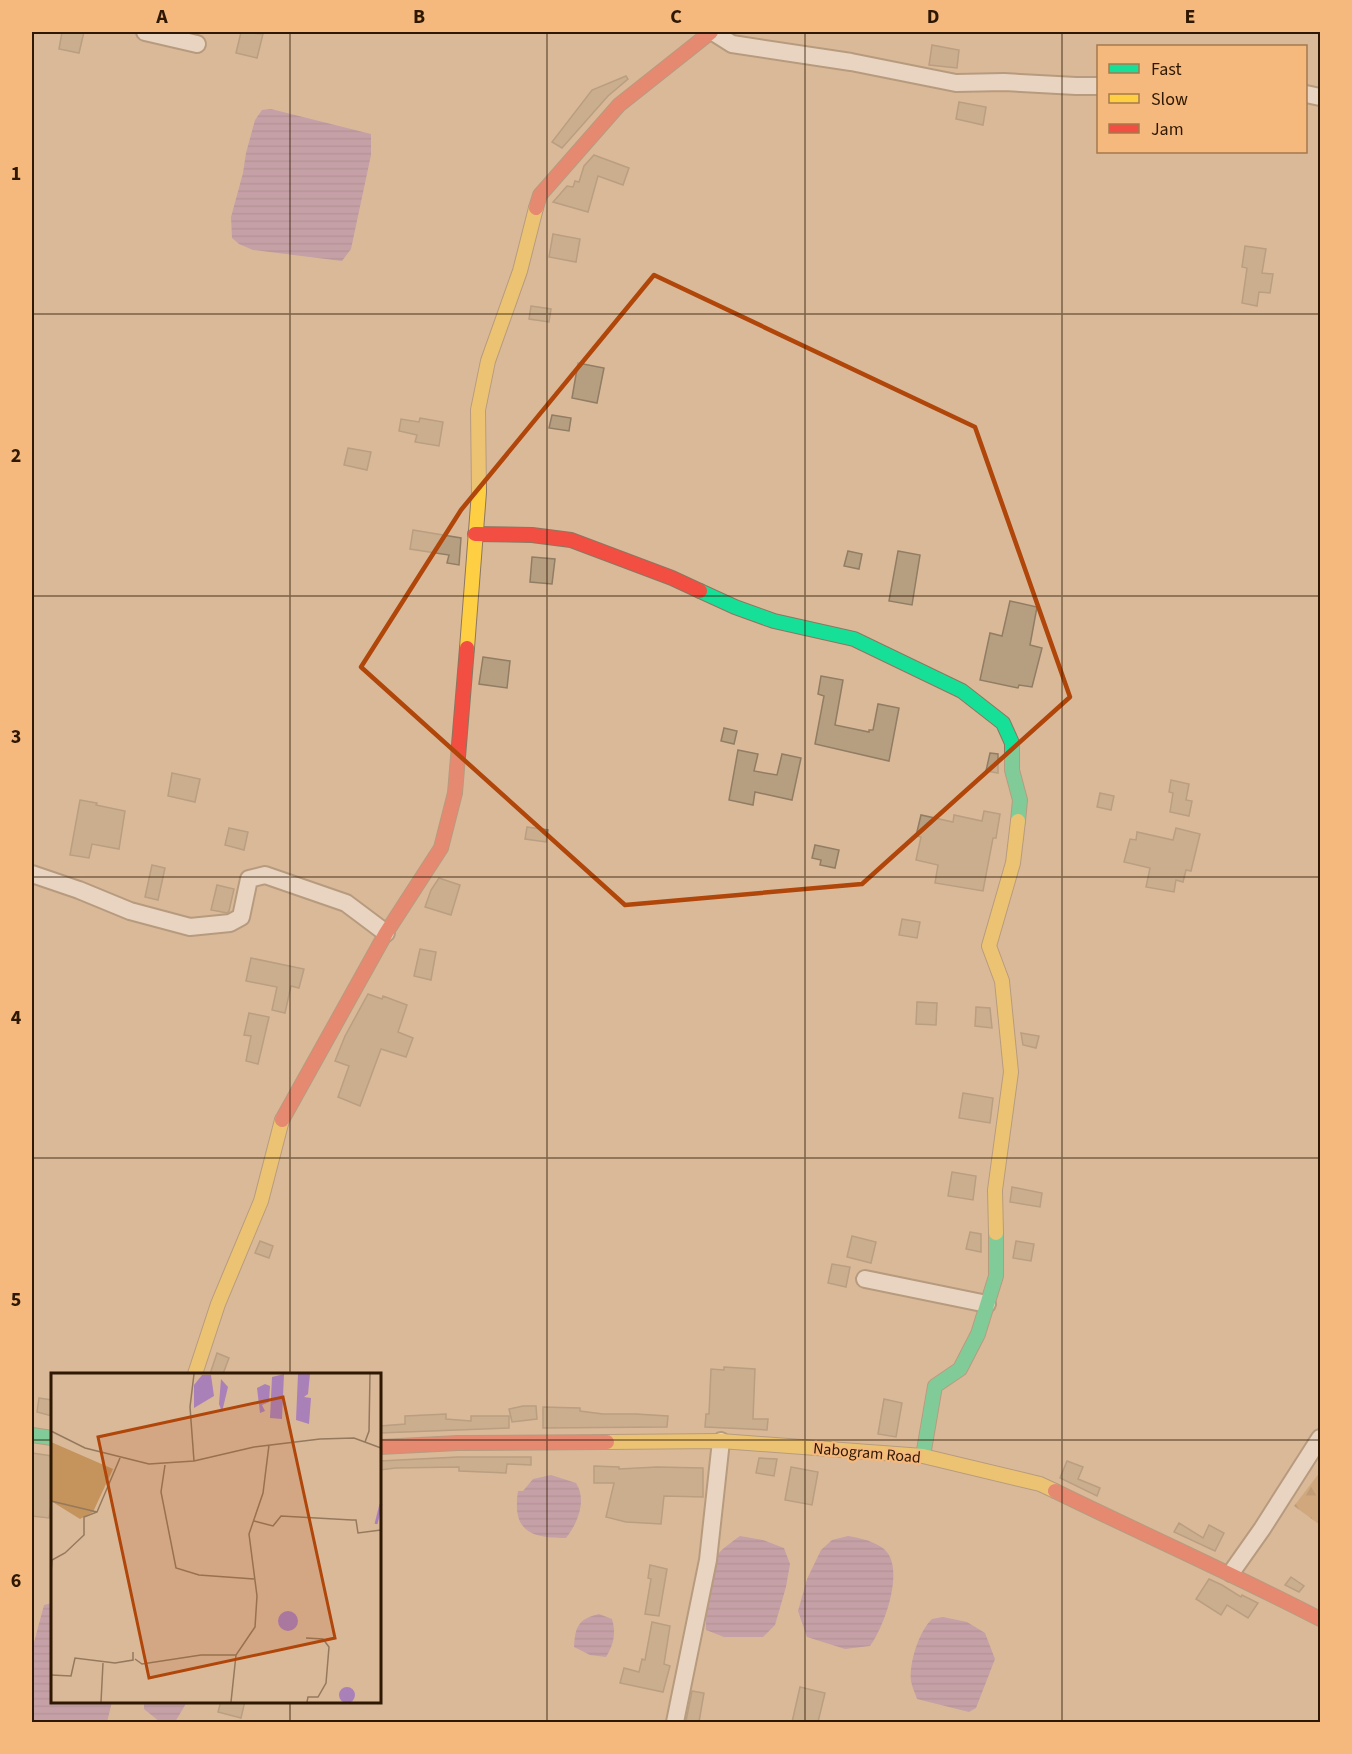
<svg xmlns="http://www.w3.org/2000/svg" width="1352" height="1754" viewBox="0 0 1352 1754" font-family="'Source Sans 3',sans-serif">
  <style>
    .forest { fill: url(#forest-firs) }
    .water { fill: url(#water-rules) }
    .building { fill: #b69f80; stroke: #917d63; stroke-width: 1.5 }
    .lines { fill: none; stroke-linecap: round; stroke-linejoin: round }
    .street-casing { stroke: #8d765f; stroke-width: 20 }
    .fast-casing { stroke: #8d765f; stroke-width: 16 }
    .slow-casing { stroke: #8d765f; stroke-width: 16 }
    .jam-casing { stroke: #8d765f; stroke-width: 16 }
    .street { stroke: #f9f4f0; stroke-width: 16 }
    .fast { stroke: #16e098; stroke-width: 14 }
    .slow { stroke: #ffcf43; stroke-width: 14 }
    .jam { stroke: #f24e42; stroke-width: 14 }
    .marked { fill: none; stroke: #b04609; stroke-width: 4.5; stroke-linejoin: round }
    .grid { fill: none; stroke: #2e1801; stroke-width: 1.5; stroke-opacity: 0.55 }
    .labels { text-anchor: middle; stroke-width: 4.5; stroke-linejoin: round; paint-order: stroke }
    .street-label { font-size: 16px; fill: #2e1801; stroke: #f5b97e }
    .inset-river { fill: none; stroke: #aa80b9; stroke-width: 3 }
    .inset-road { fill: none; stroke: #95795c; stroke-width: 1.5 }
    .view { fill: #b04609; fill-opacity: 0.15; stroke: #b04609; stroke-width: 3 }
    .inset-edge { fill: none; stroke: #2e1801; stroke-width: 3 }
    .neatline { fill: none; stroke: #2e1801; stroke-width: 2 }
    .grid-label { font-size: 20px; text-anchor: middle; font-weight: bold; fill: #2e1801 }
  </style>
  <defs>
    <pattern id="forest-firs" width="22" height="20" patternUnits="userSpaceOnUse" patternTransform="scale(1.5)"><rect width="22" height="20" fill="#c5935c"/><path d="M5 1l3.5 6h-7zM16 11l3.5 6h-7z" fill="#a0774a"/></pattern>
    <pattern id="water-rules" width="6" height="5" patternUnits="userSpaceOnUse" patternTransform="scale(1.5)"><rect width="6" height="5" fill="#aa80b9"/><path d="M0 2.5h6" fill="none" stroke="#8b6894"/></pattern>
  </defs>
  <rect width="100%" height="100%" fill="#dab999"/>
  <polygon class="forest" points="1320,1472 1320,1525 1294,1506"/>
  <g class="water">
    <polygon points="271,109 371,134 371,155 351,249 342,261 253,250 239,244 232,238 231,217 243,173 246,153 255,120 262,110"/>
    <path d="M551,1475L576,1483C587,1500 578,1523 566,1538C530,1538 512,1531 518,1491H523L533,1479Z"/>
    <path d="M740,1536L763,1540L784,1548L790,1564L786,1587L775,1625L763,1637H724L706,1630C706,1613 708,1568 718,1554C724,1547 732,1542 740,1536Z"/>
    <path d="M848,1536C860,1538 874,1541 884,1549C906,1568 884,1627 870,1646L845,1649L807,1637L798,1611L807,1579L821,1550L832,1540Z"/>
    <polygon points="52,1603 52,1702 112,1702 107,1722 32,1722 32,1650 44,1605"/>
    <path d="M599,1614L612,1619C616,1633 614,1644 606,1657L590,1655L574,1647C575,1627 578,1619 599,1614Z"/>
    <path d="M943,1617L967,1622L985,1633L995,1659L976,1708L969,1712L917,1699C915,1693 912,1687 911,1681C909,1663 919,1631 932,1619Z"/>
    <polygon points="144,1702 187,1702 175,1722 160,1722 144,1709"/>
  </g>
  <g class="building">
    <polygon points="62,32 84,32 79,53 59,49"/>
    <polygon points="241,32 263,34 257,58 236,53"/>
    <polygon points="932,45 959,50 957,68 929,65"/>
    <polygon points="626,76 628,79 608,96 562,148 552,142 592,90"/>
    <polygon points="959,102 986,107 983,125 956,119"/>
    <polygon points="594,155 629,168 623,185 598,176 588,212 553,202 567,186 573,187 575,181 579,182 584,166"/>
    <polygon points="553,234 580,239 576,262 549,257"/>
    <polygon points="1245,246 1266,249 1262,273 1273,274 1270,293 1259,292 1257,306 1242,303 1247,268 1242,267"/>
    <polygon points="531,306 551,309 549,322 529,319"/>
    <polygon points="578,363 604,368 597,403 572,398"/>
    <polygon points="552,415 571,418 569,431 549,428"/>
    <polygon points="420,418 443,422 439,446 415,442 417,435 399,431 401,419 419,422"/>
    <polygon points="348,448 371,452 367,470 344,465"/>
    <polygon points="413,530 461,538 459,565 447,563 449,555 410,549"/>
    <polygon points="848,551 862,554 859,569 844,566"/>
    <polygon points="898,551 920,555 912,605 889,601"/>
    <polygon points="532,557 555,559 552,584 530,582"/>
    <polygon points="1010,601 1037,607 1030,645 1042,648 1032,687 1019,685 1018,688 980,680 990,633 1002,636"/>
    <polygon points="483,657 510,661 507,688 479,684"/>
    <polygon points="821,676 843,680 835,725 869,732 869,730 873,730 878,704 899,708 889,761 815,744 824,696 818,694"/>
    <polygon points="724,728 737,731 734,744 721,741"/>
    <polygon points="738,750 758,754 754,771 777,775 782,754 801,758 792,800 755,792 753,805 729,800"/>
    <polygon points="990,753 998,754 998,773 986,771"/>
    <polygon points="172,773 200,779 195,802 168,796"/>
    <polygon points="1171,780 1189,784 1186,800 1192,801 1189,816 1170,812 1173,793 1169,792"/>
    <polygon points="1100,793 1114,796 1111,810 1097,807"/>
    <polygon points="80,800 97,803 96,805 125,811 119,849 92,844 89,858 70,855"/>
    <polygon points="984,811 1000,814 996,838 993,838 983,891 935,883 938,865 916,860 921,837 916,836 921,815 953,822 954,815 982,821"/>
    <polygon points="527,827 548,830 546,842 525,839"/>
    <polygon points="229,828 248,832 244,850 225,845"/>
    <polygon points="1176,828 1200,834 1191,871 1186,870 1183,882 1176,880 1174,892 1146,887 1150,868 1124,862 1130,839 1136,840 1137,832 1173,840"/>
    <polygon points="815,845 839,850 835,868 820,865 821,860 812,858"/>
    <polygon points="152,865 165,868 158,900 145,897"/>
    <polygon points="439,878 460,885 451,915 425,907 431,890"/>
    <polygon points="217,885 234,889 229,911 227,913 211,910"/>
    <polygon points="902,919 920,922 917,938 899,935"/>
    <polygon points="420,949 436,952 431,980 414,976"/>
    <polygon points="251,958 304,969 299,988 291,986 285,1013 272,1010 277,987 246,981"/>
    <polygon points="368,994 382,999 383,996 407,1005 398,1032 413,1038 406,1057 381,1049 360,1106 338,1097 349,1066 335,1061 345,1036"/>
    <polygon points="917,1002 937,1003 936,1025 916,1024"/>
    <polygon points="976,1007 990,1008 992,1028 975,1026"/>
    <polygon points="249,1013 269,1017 258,1064 246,1061 251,1036 244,1035"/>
    <polygon points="1021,1033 1039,1036 1036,1048 1023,1045"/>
    <polygon points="963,1093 993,1098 990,1123 959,1118"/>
    <polygon points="952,1172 976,1176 973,1200 948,1196"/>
    <polygon points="1012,1187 1042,1193 1040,1207 1010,1202"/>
    <polygon points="970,1232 981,1234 981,1252 966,1249"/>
    <polygon points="852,1236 876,1242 871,1263 847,1257"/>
    <polygon points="260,1241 273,1246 269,1258 255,1253"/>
    <polygon points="1016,1241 1034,1244 1031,1261 1013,1258"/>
    <polygon points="832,1264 850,1267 846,1287 828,1283"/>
    <polygon points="217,1353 229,1358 223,1374 210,1374"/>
    <polygon points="724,1367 755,1369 753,1419 768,1419 767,1430 705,1427 706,1414 709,1414 711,1369 724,1370"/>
    <polygon points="39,1398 52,1400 52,1416 37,1412"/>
    <polygon points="884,1399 902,1403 896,1437 878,1434"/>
    <polygon points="523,1406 536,1406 537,1419 512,1422 509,1409"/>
    <polygon points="543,1407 580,1408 580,1411 603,1414 636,1414 668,1416 667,1427 543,1428"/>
    <polygon points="446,1414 446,1419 471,1421 471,1416 509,1416 509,1428 380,1433 380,1426 405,1424 405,1416"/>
    <polygon points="32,1453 52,1456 52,1498 49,1518 32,1516"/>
    <polygon points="458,1457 531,1457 531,1465 507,1464 506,1473 459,1471 459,1467 396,1468 380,1470 380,1461"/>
    <polygon points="759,1458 777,1459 774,1476 756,1473"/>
    <polygon points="1067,1461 1083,1467 1078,1479 1100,1488 1097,1496 1060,1478"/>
    <polygon points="594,1466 619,1467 619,1469 657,1467 703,1468 703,1497 664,1496 661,1524 626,1522 606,1517 614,1483 594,1483"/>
    <polygon points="791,1467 818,1472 812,1505 785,1500"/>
    <polygon points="1179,1523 1203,1538 1209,1525 1224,1533 1215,1551 1174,1532"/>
    <polygon points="650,1565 667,1569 659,1616 645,1614 651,1579 648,1578"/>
    <polygon points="1291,1577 1304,1586 1299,1592 1285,1585"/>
    <polygon points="1209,1579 1222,1585 1241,1597 1242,1595 1258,1603 1248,1618 1227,1605 1221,1615 1196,1599"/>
    <polygon points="652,1622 670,1626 664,1664 670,1666 663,1692 620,1683 624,1668 639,1672 642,1659 645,1660"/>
    <polygon points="800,1687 825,1693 818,1722 792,1722"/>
    <polygon points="692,1691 704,1693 699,1722 686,1721"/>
    <polygon points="221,1701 245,1701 241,1718 218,1712"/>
  </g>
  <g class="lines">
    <g class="street-casing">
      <g id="street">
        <polyline points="145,32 197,44"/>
        <polyline points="713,32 732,44 851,62 956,83 1004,82 1076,86 1098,86"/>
        <polyline points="1306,94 1320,97"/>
        <polyline points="32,874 79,890 130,911 190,927 230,923 241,917 249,879 265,875 346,903 386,933"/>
        <polyline points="865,1279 987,1304"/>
        <polyline points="1231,1573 1262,1529 1320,1438"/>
        <polyline points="675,1722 708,1560 721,1441"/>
      </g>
    </g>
    <g class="fast-casing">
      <g id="fast">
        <polyline points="700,591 735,607 774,621 854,639 962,691 1003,723 1012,743 1012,770 1020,800 1018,821"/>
        <polyline points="32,1435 52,1438"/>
        <polyline points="923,1456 935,1386 960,1369 978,1334 996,1276 996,1233"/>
      </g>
    </g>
    <g class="slow-casing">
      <g id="slow">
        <polyline points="467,648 479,492 478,410 488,361 520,271 536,208"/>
        <polyline points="996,1233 995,1190 1011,1072 1002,981 989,946 1013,863 1018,821"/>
        <polyline points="195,1374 218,1304 261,1201 282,1120"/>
        <polyline points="607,1442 721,1441 923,1456 1040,1484 1055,1491"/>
      </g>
    </g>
    <g class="jam-casing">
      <g id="jam">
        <polyline points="536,208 540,195 619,105 711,32"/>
        <polyline points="475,534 532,535 571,540 672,578 700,591"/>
        <polyline points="282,1120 386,933 441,848 455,793 467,648"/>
        <polyline points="380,1447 458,1443 607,1442"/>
        <path d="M1055,1491C1143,1534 1233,1574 1320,1619"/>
      </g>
    </g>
    <use href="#street" class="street"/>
    <use href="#fast" class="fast"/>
    <use href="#slow" class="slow"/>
    <use href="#jam" class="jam"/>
  </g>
  <path d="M0 0H1352V1754H0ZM654,275L975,427L1070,697L862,884L625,905L361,667L461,510Z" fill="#dab999" fill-opacity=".55" fill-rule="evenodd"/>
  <path class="marked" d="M654,275L975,427L1070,697L862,884L625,905L361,667L461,510Z"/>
  <path class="grid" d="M290,32V1374M547,32V1722M805,32V1722M1062,32V1722M32,314H1320M32,596H1320M32,877H1320M32,1158H1320M32,1440H52M380,1440H1320M290,1702V1722"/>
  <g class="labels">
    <g class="street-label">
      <text transform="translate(867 1452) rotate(5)" y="6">Nabogram Road</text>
    </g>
  </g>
  <g transform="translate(51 1373)">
    <rect width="330" height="330" fill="#dab999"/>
    <path d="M0,69L62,96L42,139L29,146L0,128Z" fill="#c5935c"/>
    <path d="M233,1L231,46L219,45L221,4ZM247,1H259L257,21L253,24L260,25L258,51L245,47ZM151,2H160L163,23L143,35V12ZM170,6L177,14L171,39L168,31ZM214,11L219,13L218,29L211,32L214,38L209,40L206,15ZM227 248a10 10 0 1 1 20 0a10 10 0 1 1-20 0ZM288 322a8 8 0 1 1 16 0a8 8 0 1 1-16 0Z" fill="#aa80b9"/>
    <path class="inset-river" d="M325,151L330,131"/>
    <path class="inset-road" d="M0,58L34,75L98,91L143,88L203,74L269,66L303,65L330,75M314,69L318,58L319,1M143,88L139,34L143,1M114,92L110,119L125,195L148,202L203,206M0,128L46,139M203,148L222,153L230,143L301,147H305L307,160L330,157M0,201L1,187L14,180L33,162V144L46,139L69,85M255,265L272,266L278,274L275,310L267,324H257L256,329M84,286L91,291L150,282H185M0,302L20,303L24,285L64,290L82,287V279M50,329L52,290M180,329L185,282L204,254L206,223L198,161L212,120L218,72"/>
    <path class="view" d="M232,24L284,265L98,305L47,64Z"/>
    <rect width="330" height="330" class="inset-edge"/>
  </g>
  <rect width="1352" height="1754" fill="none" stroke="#f5b97e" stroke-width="66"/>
  <rect x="1097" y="45" width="210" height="108" fill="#f5b97e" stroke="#a5794c" stroke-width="1.5"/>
  <rect x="1109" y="64" width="30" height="9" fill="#16e098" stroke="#a5794c" stroke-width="1.5"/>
  <text x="1151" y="75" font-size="18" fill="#2e1801">Fast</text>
  <rect x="1109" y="94" width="30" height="9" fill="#ffcf43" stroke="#a5794c" stroke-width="1.5"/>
  <text x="1151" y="105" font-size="18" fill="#2e1801">Slow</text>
  <rect x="1109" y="124" width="30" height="9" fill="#f24e42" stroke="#a5794c" stroke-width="1.5"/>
  <text x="1151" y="135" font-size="18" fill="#2e1801">Jam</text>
  <rect x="33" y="33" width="1286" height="1688" class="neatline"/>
  <g class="grid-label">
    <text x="162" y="23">A</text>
    <text x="419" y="23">B</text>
    <text x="676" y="23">C</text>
    <text x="933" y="23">D</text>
    <text x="1190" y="23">E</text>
    <text x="16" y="180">1</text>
    <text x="16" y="462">2</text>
    <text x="16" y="743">3</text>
    <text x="16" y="1024">4</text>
    <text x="16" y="1306">5</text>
    <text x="16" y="1587">6</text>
  </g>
</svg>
